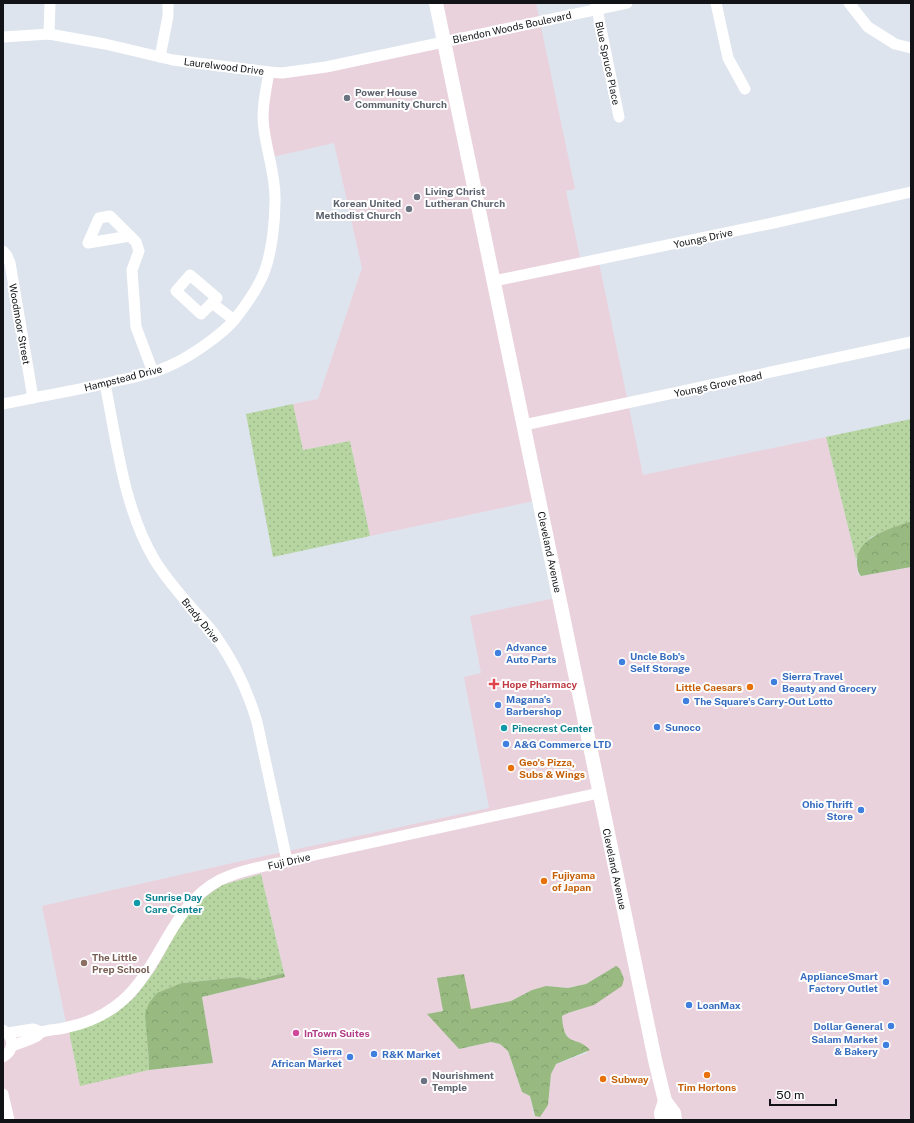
<svg xmlns="http://www.w3.org/2000/svg" width="914" height="1123" viewBox="0 0 914 1123" font-family="'Public Sans',sans-serif">
  <style>
    .commercial { fill: #ead2dd; fill-rule: evenodd }
    .grass { fill: url(#grass-dots) }
    .forest { fill: url(#forest-crowns) }
    .lines { fill: none; stroke-linecap: round; stroke-linejoin: round }
    .minor { stroke: #fff; stroke-width: 11 }
    .major { stroke: #fff; stroke-width: 14 }
    .worship-dot { fill: #6b7280; stroke: #fff; stroke-width: 1.5 }
    .shop-dot { fill: #3f7fe0; stroke: #fff; stroke-width: 1.5 }
    .health-dot { fill: #e0444e; stroke: #fff; stroke-width: 1.5 }
    .food-dot { fill: #e8710a; stroke: #fff; stroke-width: 1.5 }
    .culture-dot { fill: #0f9aa8; stroke: #fff; stroke-width: 1.5 }
    .education-dot { fill: #8d6e63; stroke: #fff; stroke-width: 1.5 }
    .hotel-dot { fill: #d1479c; stroke: #fff; stroke-width: 1.5 }
    .labels { text-anchor: middle; stroke-width: 4; stroke-linejoin: round; paint-order: stroke }
    .street-label { font-size: 10px; fill: #111316; stroke: #fff }
    .worship-label { font-size: 10px; font-weight: bold; fill: #5b616d; stroke: #fff; text-anchor: start }
    .shop-label { font-size: 10px; font-weight: bold; fill: #366cbe; stroke: #fff; text-anchor: start }
    .health-label { font-size: 10px; font-weight: bold; fill: #be3a42; stroke: #fff; text-anchor: start }
    .food-label { font-size: 10px; font-weight: bold; fill: #c56008; stroke: #fff; text-anchor: start }
    .culture-label { font-size: 10px; font-weight: bold; fill: #0d838f; stroke: #fff; text-anchor: start }
    .education-label { font-size: 10px; font-weight: bold; fill: #785e54; stroke: #fff; text-anchor: start }
    .hotel-label { font-size: 10px; font-weight: bold; fill: #b23c85; stroke: #fff; text-anchor: start }
  </style>
  <defs>
    <pattern id="grass-dots" width="8" height="8" patternUnits="userSpaceOnUse"><rect width="8" height="8" fill="#b6d5a1"/><path d="M2 2h.1M6 6h.1" fill="none" stroke="#9bb68a" stroke-width="1.8" stroke-linecap="round"/></pattern>
    <pattern id="forest-crowns" width="20" height="18" patternUnits="userSpaceOnUse"><rect width="20" height="18" fill="#98ba81"/><path d="M2 6a3 3 0 1 1 6 0M12 15a3 3 0 1 1 6 0" fill="none" stroke="#829f6f"/></pattern>
  </defs>
  <rect width="100%" height="100%" fill="#dee4ee"/>
  <path class="commercial" d="M436,3H536L575,189L566,191L581,262L598,258L643,475L826,437L856,559L858,574L861,576L911,567V1120H3V1040L67,1027L42,906L246,860L489,808L464,677L481,673L470,616L560,597L539,500L370,536L350,441L303,450L293,404L318,399L362,268L334,143L268,158L263,126L269,73L444,40ZM261,874L285,977L202,997L213,1063L149,1070L80,1085L69,1031L98,1022L117,1012L135,997L222,885ZM616,966L582,1009L568,1013L562,1016L563,1029L569,1039L587,1047V1053L556,1064L551,1074L548,1105L534,1116L530,1096L522,1092L508,1051L500,1044L491,1042L459,1049L428,1014L443,1011L438,978L471,1009L511,1001L532,990L546,986L568,988L586,984Z"/>
  <g class="grass">
    <polygon points="293,404 303,450 350,441 370,536 273,557 246,414"/>
    <polygon points="911,419 911,521 871,537 863,546 856,559 826,437"/>
    <polygon points="261,874 284,973 255,980 239,977 182,983 148,1048 149,1070 80,1086 69,1031 98,1022 117,1012 135,997 156,969 185,917 204,898 222,885"/>
  </g>
  <g class="forest">
    <path d="M911,521V567L861,576C858,573 858,570 857,565C854,537 891,529 911,521Z"/>
    <path d="M616,966L620,969L624,979L622,986L594,1005L568,1013L562,1016C564,1049 575,1034 590,1050L556,1064L551,1074L548,1105L540,1117L535,1116L530,1096L522,1092L508,1051L500,1044L491,1042L459,1049L427,1014L443,1011L437,978L464,974L471,1009L511,1001L532,990L546,986L568,988L586,984Z"/>
    <polygon points="284,973 285,977 202,997 213,1063 149,1070 148,1048 145,1014 149,1003 157,993 182,983 239,977 255,980"/>
  </g>
  <g class="lines">
    <g class="minor">
      <polyline points="716,3 728,58 745,89"/>
      <polyline points="849,3 868,27 895,44 911,48"/>
      <polyline points="596,4 619,117"/>
      <polyline points="49,34 50,3"/>
      <polyline points="3,37 49,34 105,44 173,60 269,72 282,73 326,67 627,3"/>
      <polyline points="160,57 168,16 168,3"/>
      <polygon points="110,216 130,236 88,243 99,218"/>
      <polyline points="130,236 136,242 139,251 132,270 136,327 153,372"/>
      <polyline points="3,251 7,256 10,263 33,398"/>
      <polygon points="190,275 217,298 201,314 176,291"/>
      <polyline points="494,281 773,223 911,192"/>
      <polyline points="212,303 234,320"/>
      <path d="M105,384C117,442 123,506 154,559C164,576 178,592 191,607C199,616 208,625 215,635C234,662 248,691 257,722L287,861"/>
      <path d="M3,404C41,396 79,390 116,381C134,377 152,374 169,366C188,358 222,335 235,319C246,305 259,287 265,270C272,250 275,222 275,201C276,177 267,153 264,129C261,111 266,90 269,72"/>
      <polyline points="524,425 911,342"/>
      <path d="M3,1030C14,1036 15,1050 3,1057"/>
      <polyline points="8,1033 33,1029 41,1032"/>
      <path d="M12,1046C20,1043 29,1040 37,1036C38,1035 40,1033 42,1032C50,1029 60,1030 68,1027C88,1023 107,1014 122,1001C162,966 171,905 220,880C239,870 266,866 287,861L599,793"/>
      <polyline points="3,1094 9,1120"/>
    </g>
    <g class="major">
      <polyline points="436,3 655,1060 665,1101 674,1113 675,1120"/>
      <polyline points="662,1120 661,1113 665,1101"/>
    </g>
  </g>
  <g class="worship-dot">
    <circle cx="347" cy="98" r="4"/>
    <circle cx="417" cy="197" r="4"/>
    <circle cx="409" cy="209" r="4"/>
    <circle cx="424" cy="1081" r="4"/>
  </g>
  <g class="shop-dot">
    <circle cx="498" cy="653" r="4"/>
    <circle cx="622" cy="662" r="4"/>
    <circle cx="774" cy="682" r="4"/>
    <circle cx="686" cy="701" r="4"/>
    <circle cx="498" cy="705" r="4"/>
    <circle cx="657" cy="727" r="4"/>
    <circle cx="506" cy="744" r="4"/>
    <circle cx="861" cy="810" r="4"/>
    <circle cx="886" cy="982" r="4"/>
    <circle cx="689" cy="1005" r="4"/>
    <circle cx="891" cy="1026" r="4"/>
    <circle cx="886" cy="1045" r="4"/>
    <circle cx="374" cy="1054" r="4"/>
    <circle cx="350" cy="1057" r="4"/>
  </g>
  <path class="health-dot" d="M492 678h4v4h4v4h-4v4h-4v-4h-4v-4h4z"/>
  <g class="food-dot">
    <circle cx="750" cy="687" r="4"/>
    <circle cx="511" cy="768" r="4"/>
    <circle cx="544" cy="881" r="4"/>
    <circle cx="707" cy="1075" r="4"/>
    <circle cx="603" cy="1079" r="4"/>
  </g>
  <g class="culture-dot">
    <circle cx="504" cy="728" r="4"/>
    <circle cx="137" cy="903" r="4"/>
  </g>
  <circle class="education-dot" cx="84" cy="963" r="4"/>
  <circle class="hotel-dot" cx="296" cy="1033" r="4"/>
  <g class="labels">
    <g class="street-label">
      <text transform="translate(512 27) rotate(-12)" y="4">Blendon Woods Boulevard</text>
      <text transform="translate(608 63) rotate(78)" y="4">Blue Spruce Place</text>
      <text transform="translate(224 66) rotate(7)" y="4">Laurelwood Drive</text>
      <text transform="translate(703 238) rotate(-12)" y="4">Youngs Drive</text>
      <text transform="translate(20 324) rotate(80)" y="4">Woodmoor Street</text>
      <text transform="translate(123 378) rotate(-14)" y="4">Hampstead Drive</text>
      <text transform="translate(718 384) rotate(-12)" y="4">Youngs Grove Road</text>
      <text transform="translate(550 552) rotate(78)" y="4">Cleveland Avenue</text>
      <text transform="translate(201 620) rotate(51)" y="4">Brady Drive</text>
      <text transform="translate(289 861) rotate(-13)" y="4">Fuji Drive</text>
      <text transform="translate(615 869) rotate(78)" y="4">Cleveland Avenue</text>
    </g>
    <g class="worship-label">
      <text x="355" y="96">Power House<tspan x="355" dy="12">Community Church</tspan></text>
      <text x="425" y="195">Living Christ<tspan x="425" dy="12">Lutheran Church</tspan></text>
      <text x="401" y="207" text-anchor="end">Korean United<tspan x="401" dy="12">Methodist Church</tspan></text>
      <text x="432" y="1079">Nourishment<tspan x="432" dy="12">Temple</tspan></text>
    </g>
    <g class="shop-label">
      <text x="506" y="651">Advance<tspan x="506" dy="12">Auto Parts</tspan></text>
      <text x="630" y="660">Uncle Bob's<tspan x="630" dy="12">Self Storage</tspan></text>
      <text x="782" y="680">Sierra Travel<tspan x="782" dy="12">Beauty and Grocery</tspan></text>
      <text x="506" y="703">Magana's<tspan x="506" dy="12">Barbershop</tspan></text>
      <text x="694" y="705">The Square's Carry-Out Lotto</text>
      <text x="665" y="731">Sunoco</text>
      <text x="514" y="748">A&amp;G Commerce LTD</text>
      <text x="853" y="808" text-anchor="end">Ohio Thrift<tspan x="853" dy="12">Store</tspan></text>
      <text x="878" y="980" text-anchor="end">ApplianceSmart<tspan x="878" dy="12">Factory Outlet</tspan></text>
      <text x="697" y="1009">LoanMax</text>
      <text x="883" y="1030" text-anchor="end">Dollar General</text>
      <text x="878" y="1043" text-anchor="end">Salam Market<tspan x="878" dy="12">&amp; Bakery</tspan></text>
      <text x="342" y="1055" text-anchor="end">Sierra<tspan x="342" dy="12">African Market</tspan></text>
      <text x="382" y="1058">R&amp;K Market</text>
    </g>
    <g class="health-label">
      <text x="502" y="688">Hope Pharmacy</text>
    </g>
    <g class="food-label">
      <text x="742" y="691" text-anchor="end">Little Caesars</text>
      <text x="519" y="766">Geo's Pizza,<tspan x="519" dy="12">Subs &amp; Wings</tspan></text>
      <text x="552" y="879">Fujiyama<tspan x="552" dy="12">of Japan</tspan></text>
      <text x="611" y="1083">Subway</text>
      <text x="707" y="1091" text-anchor="middle">Tim Hortons</text>
    </g>
    <g class="culture-label">
      <text x="512" y="732">Pinecrest Center</text>
      <text x="145" y="901">Sunrise Day<tspan x="145" dy="12">Care Center</tspan></text>
    </g>
    <g class="education-label">
      <text x="92" y="961">The Little<tspan x="92" dy="12">Prep School</tspan></text>
    </g>
    <g class="hotel-label">
      <text x="304" y="1037">InTown Suites</text>
    </g>
  </g>
  <rect width="914" height="1123" fill="none" stroke="#111316" stroke-width="8"/>
  <path d="M770 1099v6h66v-6" fill="none" stroke="#111316" stroke-width="2"/>
  <text x="776" y="1099" font-size="12" fill="#111316" stroke="#ffffff" stroke-width="3" paint-order="stroke">50 m</text>
</svg>
